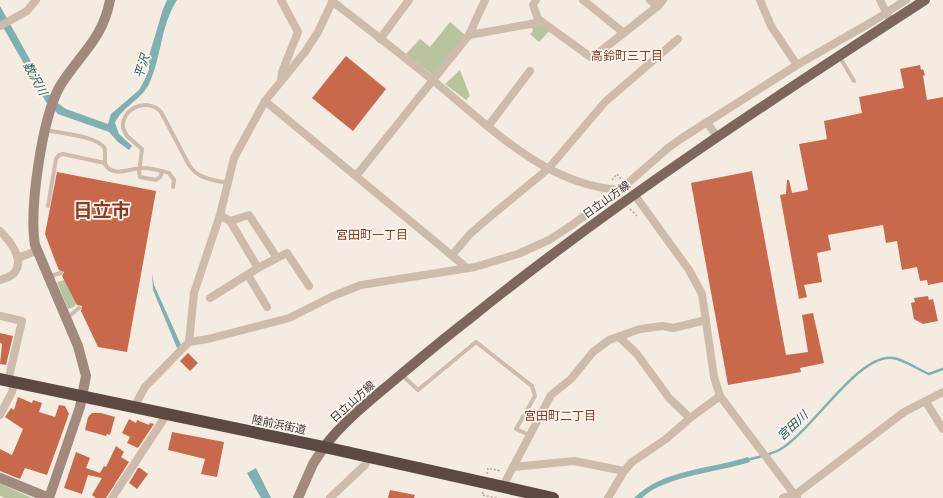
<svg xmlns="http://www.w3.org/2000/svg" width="943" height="498" viewBox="0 0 943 498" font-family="'Exo 2','Noto Sans JP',sans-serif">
<rect width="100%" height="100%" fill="#f4ebe1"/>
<g fill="#b8c4a0">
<polygon points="450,22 465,35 433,75 406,54 420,39 430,47"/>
<polygon points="542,22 551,29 539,42 530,34 533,31 531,24"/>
<polygon points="460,70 470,96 466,100 445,84"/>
<polygon points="65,280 78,301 74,307 68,309 57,282"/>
<polygon points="0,484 1,484 32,498 5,498 0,496"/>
</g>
<g fill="#7fb0b2">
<path d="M167 0H177C160 27 162 56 149 84 141 100 122 107 115 123L119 134 132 146 129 150 118 142 109 132 58 114 46 102 0 22V6L52 99 66 109 108 124 111 114 139 90 144 81 149 70V56L163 9Z"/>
<polygon points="152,273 154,285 181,345 177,348 153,290"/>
<path d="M748 457 750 462C720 472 664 476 642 498H634C663 469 711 469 748 457Z"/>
<polygon points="256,468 271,498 261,498 247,473"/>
</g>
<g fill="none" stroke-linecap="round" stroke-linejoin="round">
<path stroke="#7fb0b2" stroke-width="2.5" d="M747 460C757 457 770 455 779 450 810 434 859 352 893 358 905 360 917 369 929 374L943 369"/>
</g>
<g fill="#c8694b">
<polygon points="346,56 386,89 353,131 312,98"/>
<polygon points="920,65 921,70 923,69 925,75 923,76 927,100 943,97 943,282 928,285 927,280 920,281 917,267 902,270 897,241 886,243 883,225 828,235 831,250 817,253 822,282 804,285 807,297 799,299 780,195 786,194 787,180 789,180 792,193 808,190 799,144 827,139 824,121 862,113 859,97 904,88 900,69"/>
<polygon points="752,171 786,355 808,352 802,315 813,313 824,363 800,368 801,372 728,385 691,183"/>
<polygon points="57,172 156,191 127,352 98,347 81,311 82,306 77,305 62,276 64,272 59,270 56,263 45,234"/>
<polygon points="928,296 929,300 933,299 938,321 923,324 914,319 911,303 915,302 914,298"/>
<polygon points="0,333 13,336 6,365 0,364 2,344 0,343"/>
<polygon points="188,353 198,363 190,371 180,361"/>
<polygon points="18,397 32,403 33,400 42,403 39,412 52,416 55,417 59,405 65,406 69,414 47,475 25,468 20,479 0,471 0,449 12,455 23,429 5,417 11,408 14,410"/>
<polygon points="92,413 101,413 115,417 110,435 107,434 106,436 85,430 88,417"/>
<polygon points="129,419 136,423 137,420 149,425 150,423 154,424 138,448 127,443 130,437 122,433"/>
<polygon points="172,432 224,442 217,477 201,474 205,459 168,450"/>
<polygon points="116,446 124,452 121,457 129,462 106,498 96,498 92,495 102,478 88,475 82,494 64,488 76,452 90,458 86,468 100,473 104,466 106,467"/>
<polygon points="138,468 140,468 148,474 137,489 129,483"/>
<polygon points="390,490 415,495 414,498 388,498"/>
</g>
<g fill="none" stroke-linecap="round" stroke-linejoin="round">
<g stroke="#b9a596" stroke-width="1.5" stroke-dasharray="2 2" stroke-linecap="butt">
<polyline points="612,180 617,174 621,179"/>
<polyline points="630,209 637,216"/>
<polyline points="487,474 488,468 501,471"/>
<polyline points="483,492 482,495 497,498"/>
</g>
<g stroke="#cdbbac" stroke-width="4">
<polyline points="839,56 854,81"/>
<path d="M45 130C59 133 99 136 105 149V164C113 179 132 167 144 168 152 168 162 171 169 173L174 180 173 187"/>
<path d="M162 171 160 177 156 180 140 177 139 172 142 149 127 136 123 128C121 108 148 97 161 112L189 165C198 179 213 180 228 183"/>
<polyline points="48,206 56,159 59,155 63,154 105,163"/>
<polyline points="50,276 61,273"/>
<polyline points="67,318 79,308"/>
<polyline points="402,375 418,390 476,342 532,386 535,396 516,429 529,435"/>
</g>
<g stroke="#cdbbac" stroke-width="8">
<polyline points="536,0 533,5 538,19 592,58 658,6 663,0"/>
<polyline points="583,0 624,33"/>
<polyline points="650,0 658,6"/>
<polyline points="760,0 771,26 797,65"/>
<polyline points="880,0 889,18"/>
<path d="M332 1C367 28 401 54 435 82 490 127 545 185 620 190"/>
<polyline points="0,26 27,11 36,0"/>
<polyline points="469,35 542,22"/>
<polyline points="380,39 409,0"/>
<polyline points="281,81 282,72 298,32 281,0"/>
<polyline points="265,101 467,268"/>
<polyline points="707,122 717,137"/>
<polyline points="489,125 530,71"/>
<polyline points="356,176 469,35 485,0"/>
<polyline points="634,194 689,270 702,294 714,377 720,396 797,498"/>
<polyline points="230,221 249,215 277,258 258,268"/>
<path d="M0 231C9 240 26 260 14 273 11 277 5 278 0 280"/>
<polyline points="452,255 470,234 492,215 548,169 605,102 678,39"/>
<polyline points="18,258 36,251"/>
<polyline points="277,258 287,253 309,286"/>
<polyline points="248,275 267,307"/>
<polyline points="210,298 258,268 230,221 220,215"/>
<polyline points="0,316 22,321 8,381"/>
<polyline points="619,337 637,354 669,398 690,418"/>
<polyline points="189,342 208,339 289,318 333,296 361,285 475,267 518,254 549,240 572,225 620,190 668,148 682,138 797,65 875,20 906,0"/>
<polyline points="926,402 943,429"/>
<polyline points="134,407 145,387 189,342 194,293 220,215 234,158 265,101 305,52 318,32 333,0"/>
<polyline points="0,415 12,392 14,383"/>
<polyline points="513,467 574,461 624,471"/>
<polyline points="503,486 551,395 571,379 593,352 609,340 640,329 663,326 673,328 706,320"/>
<polyline points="112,498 167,414"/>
<polyline points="330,498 365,465 369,457"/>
<polyline points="608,498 624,471 632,462 666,439 690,418 720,396"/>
<polyline points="783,498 795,495 904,412 943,392"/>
</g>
<g stroke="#a18a7d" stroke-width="10">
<polyline points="0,478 49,498"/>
<path d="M49 498 80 407 86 376 78 346 35 245C29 209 42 118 60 86 79 55 103 39 110 0"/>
<polyline points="298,498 313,464 324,447"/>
</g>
<path stroke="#7d675c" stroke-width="10" d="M324 447C343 422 368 402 392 382 417 361 442 340 468 320 613 203 769 101 925 0"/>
<polyline stroke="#5c4a42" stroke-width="12" points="0,379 324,447 553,498"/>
</g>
<g text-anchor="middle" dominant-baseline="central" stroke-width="3.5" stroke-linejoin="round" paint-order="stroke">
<g font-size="11" fill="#3b302b" stroke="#fbf5ee">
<text transform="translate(606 199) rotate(-36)">日立山方線</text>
<text transform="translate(352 401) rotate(-42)">日立山方線</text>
<text transform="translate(279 424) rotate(12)">陸前浜街道</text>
</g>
<g font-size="12" fill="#8c3b22" stroke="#fbf5ee">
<text x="627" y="55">高鈴町三丁目</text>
<text x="372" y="234">宮田町一丁目</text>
<text x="560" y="415">宮田町二丁目</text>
</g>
<g font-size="12" font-style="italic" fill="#1f5a5e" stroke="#fbf5ee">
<text transform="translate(141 66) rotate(-72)">平沢</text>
<text transform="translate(36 78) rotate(61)">数沢川</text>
<text transform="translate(792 425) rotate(-43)">宮田川</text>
</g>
<g font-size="19" font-weight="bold" fill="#8c3b22" stroke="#fbf5ee">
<text x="102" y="209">日立市</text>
</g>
</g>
</svg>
